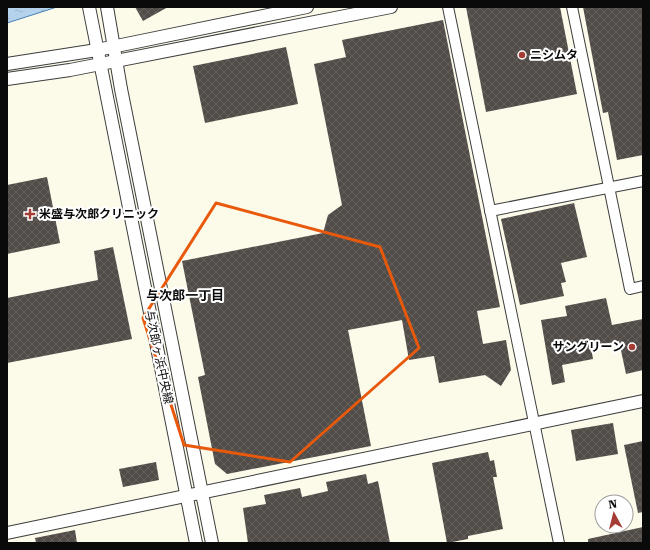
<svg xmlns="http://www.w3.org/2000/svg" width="650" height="550" viewBox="0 0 650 550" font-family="'Roboto Serif','Noto Sans JP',serif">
<defs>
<pattern id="water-ripples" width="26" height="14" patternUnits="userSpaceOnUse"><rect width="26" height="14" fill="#b5d2ed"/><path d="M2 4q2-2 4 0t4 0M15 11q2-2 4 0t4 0" fill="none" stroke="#9ab3ca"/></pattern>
<pattern id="building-cross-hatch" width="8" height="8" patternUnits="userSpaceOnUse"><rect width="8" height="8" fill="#514c48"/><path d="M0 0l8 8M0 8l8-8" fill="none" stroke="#65615e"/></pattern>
</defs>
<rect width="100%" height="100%" fill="#fcfae9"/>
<polygon fill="url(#water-ripples)" stroke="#467fb9" points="7,7 57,7 7,23"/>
<g fill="url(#building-cross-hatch)">
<polygon points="135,7 168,7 143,21"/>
<polygon points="466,7 560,7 577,94 486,112"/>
<polygon points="583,7 643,7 643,155 617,160 608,112 603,113"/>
<polygon points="443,20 500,307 477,311 483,344 506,340 511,370 501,386 485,375 439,383 434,356 409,360 402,320 348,330 371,446 227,474 215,464 198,377 205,375 182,261 323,233 328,215 342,205 314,64 346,57 342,40"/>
<polygon points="286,47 298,104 205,123 193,66"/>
<polygon points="47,177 60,243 7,254 7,185"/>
<polygon points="574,203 587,257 561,263 566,282 561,283 564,296 520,305 501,219"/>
<polygon points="113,247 132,339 7,363 7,298 98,280 94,251"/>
<polygon points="606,298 612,325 643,319 643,370 626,374 619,341 591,347 593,359 562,365 565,382 552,385 541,320 567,316 565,306"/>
<polygon points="613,423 618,454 576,461 571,430"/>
<polygon points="643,441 643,512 638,513 624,445"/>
<polygon points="488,452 490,461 494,460 497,477 493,477 503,529 468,536 468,539 447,543 432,463"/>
<polygon points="156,462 159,480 123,487 119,469"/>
<polygon points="366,474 368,484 378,481 390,543 248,543 243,508 266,504 264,495 300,488 302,497 328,491 326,482"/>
<polygon points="643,527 643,543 588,543 588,539"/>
<polygon points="75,530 77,543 36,543 35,538"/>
</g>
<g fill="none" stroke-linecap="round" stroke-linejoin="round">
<g stroke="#3d3d3d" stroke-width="12">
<g id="minor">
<polyline points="448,7 559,543"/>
<polyline points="572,7 630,289 643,286"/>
<polyline points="490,211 643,181"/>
</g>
</g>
<g stroke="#3d3d3d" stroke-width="14">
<g id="tertiary">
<polyline points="89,7 196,543"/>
<polyline points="107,7 121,89 212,543"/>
<polyline points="7,64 97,50 307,7"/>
<polyline points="7,79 70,70 391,7"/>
<polyline points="7,533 643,401"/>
</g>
</g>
<use href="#minor" stroke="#fff" stroke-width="10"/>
<use href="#tertiary" stroke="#fff" stroke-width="12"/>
</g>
<path fill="none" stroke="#e8590c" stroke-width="3" stroke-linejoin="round" d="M216 203 380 247 419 348 290 462 184 445 143 318Z"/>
<g fill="#a63c36" stroke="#fff" stroke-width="1.5">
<circle cx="522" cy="55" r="4"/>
<path d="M28 208h4v4h4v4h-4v4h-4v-4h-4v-4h4z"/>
<circle cx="632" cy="347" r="4"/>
</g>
<g text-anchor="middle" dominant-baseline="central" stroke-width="4" stroke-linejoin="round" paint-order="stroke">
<g font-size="12" font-weight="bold" fill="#0a0a0a" stroke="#fff" text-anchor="start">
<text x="530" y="55">ニシムタ</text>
<text x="39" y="214">米盛与次郎クリニック</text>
<text x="624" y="347" text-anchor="end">サングリーン</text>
</g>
<g font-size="12" fill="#0a0a0a" stroke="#fff">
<text transform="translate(159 357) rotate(78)">与次郎ヶ浜中央線</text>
</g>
<g font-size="13" font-weight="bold" fill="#0a0a0a" stroke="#fff">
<text x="185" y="295">与次郎一丁目</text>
</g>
</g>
<rect width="650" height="550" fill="none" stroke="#0a0a0a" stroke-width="16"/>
<g transform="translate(614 514) rotate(353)"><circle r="19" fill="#ffffff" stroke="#9d9d9d"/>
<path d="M0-3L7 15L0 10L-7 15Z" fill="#a63c36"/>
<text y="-6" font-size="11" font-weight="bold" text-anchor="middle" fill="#0a0a0a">N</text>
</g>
</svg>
